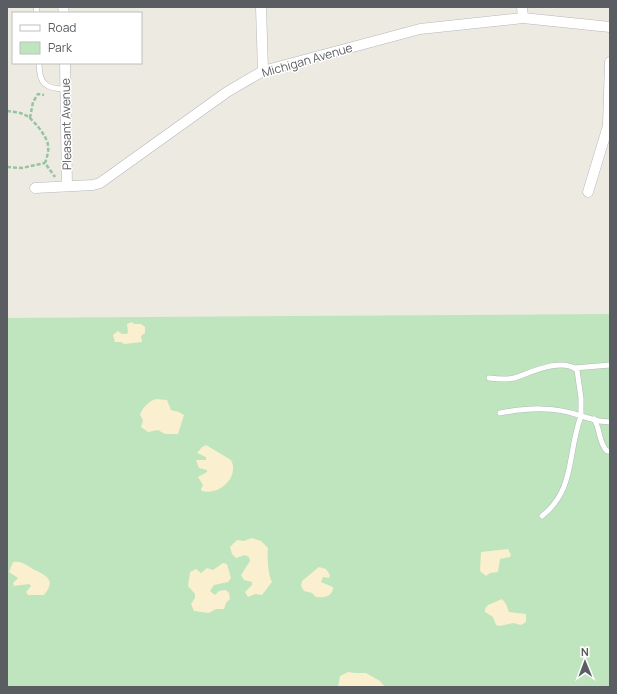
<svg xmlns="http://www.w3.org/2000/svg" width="617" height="694" viewBox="0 0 617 694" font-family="Manrope,sans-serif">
<rect width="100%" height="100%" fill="#edeae1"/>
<polygon fill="#bee5bd" points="610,314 610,687 7,687 7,318"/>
<g fill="#faefcf">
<polygon points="132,322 134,324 141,324 145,327 145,333 141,336 142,342 124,344 121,342 115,342 113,335 118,331 122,334 127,334 128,332 127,324"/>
<path d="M156 399 167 400 171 410 179 412 184 415 178 434H165L158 430 148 432 141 427 143 420 140 415C142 408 149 401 156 399Z"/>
<path d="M206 445 231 460C240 477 219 496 202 491L201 489 203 485 198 477 207 472V470L199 468 196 460H206V457L197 453 202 447Z"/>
<path d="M252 538 261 541 268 548C267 555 268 575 272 582L262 595 255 594 248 597 245 592 252 585V582L244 580 241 575 250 561 249 557 245 555 236 558 232 554 230 547 237 540 244 541Z"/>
<polygon points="508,549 511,555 510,557 500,559 498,572 490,573 486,576 480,571 481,552"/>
<path d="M13 562C23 560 28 567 37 571 49 577 55 582 44 595H28L26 592 31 586 29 584 14 586 13 583 18 578 9 572Z"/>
<polygon points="223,563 227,564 231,578 228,582 214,585 210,591 215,595 219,591 226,590 229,593 230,599 226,603 224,609 216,609 209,613 194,611 191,604 195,598 195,594 188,586 190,572 196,569 201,573 207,568 213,570"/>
<path d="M319 567 326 569 330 575 329 578 323 577 321 582 333 587V589C331 597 324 598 316 597L312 593 304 591 301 586 302 581Z"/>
<polygon points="502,599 506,604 509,612 526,614 526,622 521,625 513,623 500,626 496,625 493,617 485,612 485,609 488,605"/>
<polygon points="348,672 355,673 366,673 380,681 385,687 338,687 340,676"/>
</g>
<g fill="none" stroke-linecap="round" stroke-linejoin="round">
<g stroke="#b4b8bc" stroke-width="6">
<g id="lane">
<polyline points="36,7 37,13"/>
<path d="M39 63C39 83 45 89 65 89"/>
<polyline points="574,368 610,365"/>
<path d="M489 378C497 379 506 380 514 378 530 373 561 357 577 370L581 398V416C554 406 527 408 500 413"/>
<path d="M594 419C601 430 598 442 607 451H610"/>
<path d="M542 516C576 489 567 453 581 416L599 421 610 422"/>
</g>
</g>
<g stroke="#b4b8bc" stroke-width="11">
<g id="street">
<polyline points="63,7 64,13"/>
<polyline points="261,7 263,71"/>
<polyline points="522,7 523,18"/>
<polyline points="65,63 67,186"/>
<polyline points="35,188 93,185 100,183 227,92 263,71 420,29 523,18 610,27"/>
<polyline points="588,192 608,126 610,62"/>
</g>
</g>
<g stroke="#96c4a1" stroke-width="2.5" stroke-dasharray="4 2" stroke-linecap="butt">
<path d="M7 111C12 112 18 112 23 114 31 116 47 136 48 145 49 151 47 157 45 163L55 177"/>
<polyline points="30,118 33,102 38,94 44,95"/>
<polyline points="7,167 22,168 45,163"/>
</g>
<use href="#lane" stroke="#fff" stroke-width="5"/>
<use href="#street" stroke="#fff" stroke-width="10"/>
</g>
<g text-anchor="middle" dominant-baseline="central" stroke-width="3" stroke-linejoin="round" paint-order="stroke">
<g font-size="12" fill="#5a5e62" stroke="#fff">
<text transform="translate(307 60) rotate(-16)">Michigan Avenue</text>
<text transform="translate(66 124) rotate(-91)">Pleasant Avenue</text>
</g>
</g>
<rect width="617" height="694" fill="none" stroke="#5a5e62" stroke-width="16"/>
<rect x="12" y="12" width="130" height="52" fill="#ffffff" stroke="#bdbfc0"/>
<rect x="20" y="25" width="20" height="6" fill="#ffffff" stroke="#bdbfc0"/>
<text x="48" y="32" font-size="12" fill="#5a5e62">Road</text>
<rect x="20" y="42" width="20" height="12" fill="#bee5bd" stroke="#bdbfc0"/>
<text x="48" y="52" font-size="12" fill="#5a5e62">Park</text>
<g transform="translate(585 662) rotate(359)" stroke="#ffffff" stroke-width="3" paint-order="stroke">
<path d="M0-3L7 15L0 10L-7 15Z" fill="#5a5e62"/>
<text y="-6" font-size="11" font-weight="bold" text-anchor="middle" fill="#5a5e62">N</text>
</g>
</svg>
